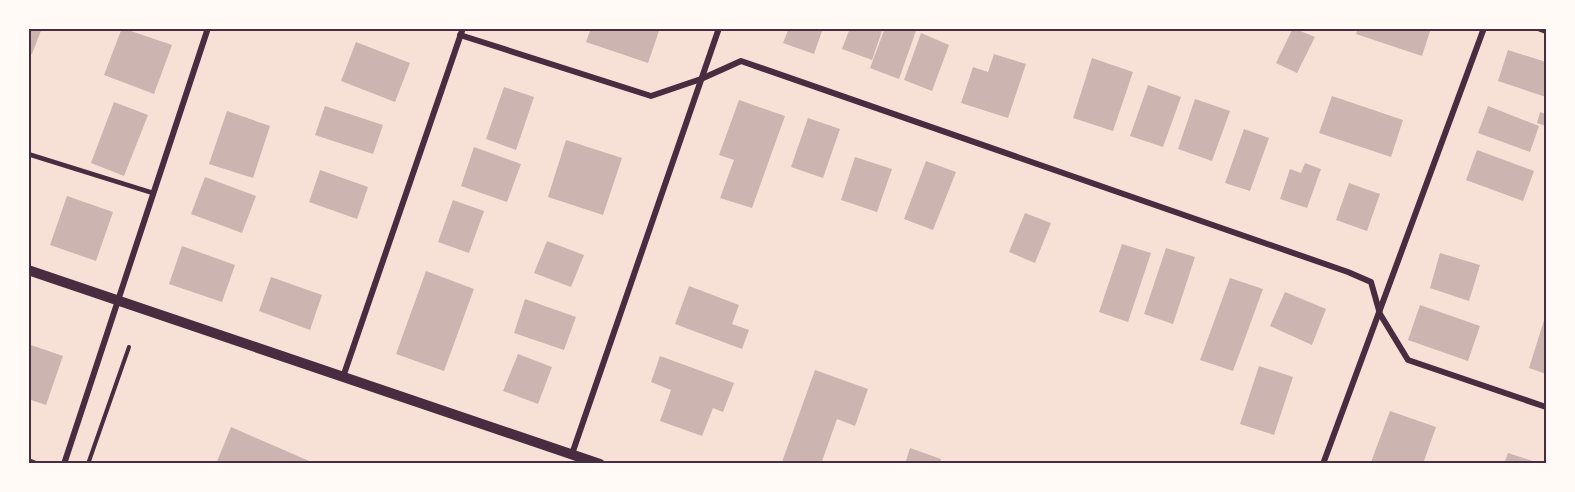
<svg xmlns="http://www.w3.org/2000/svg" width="1575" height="492" viewBox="0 0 1575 492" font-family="Cabin,sans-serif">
<rect width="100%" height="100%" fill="#f7e1d7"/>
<g fill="#ccb4b1">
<polygon points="28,28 42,28 32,54 28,53"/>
<polygon points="122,28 172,45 154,94 104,75"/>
<polygon points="591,28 660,28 648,63 586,42"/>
<polygon points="789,28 823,28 814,54 783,43"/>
<polygon points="850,28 883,28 872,60 842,49"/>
<polygon points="885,28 917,28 899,79 870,68"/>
<polygon points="1293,28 1315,37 1297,73 1276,63"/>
<polygon points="1358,28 1431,28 1422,56 1356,34"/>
<polygon points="921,33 949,45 932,91 904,80"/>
<polygon points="356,42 410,63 395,102 341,81"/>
<polygon points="1508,50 1546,62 1546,97 1498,81"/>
<polygon points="994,54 1026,64 1008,118 961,103 973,67 988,72"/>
<polygon points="1092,58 1133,72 1113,131 1073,118"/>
<polygon points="1148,85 1181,97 1163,147 1130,136"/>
<polygon points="504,87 534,97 516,150 486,139"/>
<polygon points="1332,96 1403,120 1391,157 1319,133"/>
<polygon points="1195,99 1230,111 1212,161 1178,149"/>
<polygon points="739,100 785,116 752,208 720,198 734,160 719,155"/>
<polygon points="114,102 148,115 124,176 91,163"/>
<polygon points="325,106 383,125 373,154 315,135"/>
<polygon points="1488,106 1539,126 1530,152 1478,133"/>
<polygon points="227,111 270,126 253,178 209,164"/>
<polygon points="1540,112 1546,114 1546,126 1537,123"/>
<polygon points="808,118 840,129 823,178 791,167"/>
<polygon points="1244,129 1269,138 1250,191 1225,183"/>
<polygon points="566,140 622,158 603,215 548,197"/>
<polygon points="474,147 521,164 507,202 461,186"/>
<polygon points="1477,150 1534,171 1523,201 1466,180"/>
<polygon points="855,157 892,169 877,212 841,200"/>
<polygon points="926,161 956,172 933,230 904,219"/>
<polygon points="1305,163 1321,169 1307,208 1280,199 1290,169 1301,173"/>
<polygon points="320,170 368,187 357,219 309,202"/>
<polygon points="205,177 256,196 242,233 191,214"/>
<polygon points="1349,183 1380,194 1367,231 1336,220"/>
<polygon points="67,196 113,212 96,261 50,245"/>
<polygon points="453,200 484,211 469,253 438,242"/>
<polygon points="1025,213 1051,223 1035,263 1009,252"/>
<polygon points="547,241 584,255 571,287 534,273"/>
<polygon points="1122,244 1151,253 1128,322 1099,312"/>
<polygon points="182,246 235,265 222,302 169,284"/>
<polygon points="1166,248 1195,257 1173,324 1144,314"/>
<polygon points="1440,253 1480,265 1469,301 1430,288"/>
<polygon points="426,271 474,289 444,371 396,354"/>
<polygon points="271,277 322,295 310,330 259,311"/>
<polygon points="1230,278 1263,289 1233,371 1200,360"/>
<polygon points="689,286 739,305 732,324 749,330 742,349 675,324"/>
<polygon points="1285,292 1326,309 1312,345 1270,326"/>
<polygon points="525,299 576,317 564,350 514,333"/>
<polygon points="1420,305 1480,326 1468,361 1408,340"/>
<polygon points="1546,314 1546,374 1529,368"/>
<polygon points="28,344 63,356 46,405 28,399"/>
<polygon points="518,354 552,367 538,404 503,391"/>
<polygon points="660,356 734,383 723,412 713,408 702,436 660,421 671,390 651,382"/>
<polygon points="1259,366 1293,377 1274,435 1240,424"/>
<polygon points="815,370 868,389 855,426 837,419 821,464 787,464 782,462"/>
<polygon points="1390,411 1436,427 1423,464 1371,462"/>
<polygon points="231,427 316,464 216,464"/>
<polygon points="910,448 941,459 940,464 905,464"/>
<polygon points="1508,453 1539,463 1539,464 1504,464"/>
</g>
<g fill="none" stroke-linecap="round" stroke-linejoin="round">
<polyline stroke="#4a2c40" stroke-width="4" points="88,464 129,347"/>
<g stroke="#4a2c40" stroke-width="4.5">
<polyline points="28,154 153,193"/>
<polyline points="28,460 38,464"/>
</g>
<g stroke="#4a2c40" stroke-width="6">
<polyline points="1538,28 1546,31"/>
<polyline points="460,35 651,96 701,79 741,61 1348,272 1371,282 1380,314 1408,360 1546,407"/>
<polyline points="343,377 463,28"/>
<polyline points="572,454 719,28"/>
<polyline points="64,464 208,28"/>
<polyline points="1323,464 1484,28"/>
</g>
<polyline stroke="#4a2c40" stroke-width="10" points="28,270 600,464"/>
</g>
<rect width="1575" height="492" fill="none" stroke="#fffaf5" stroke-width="60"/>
<rect x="30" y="30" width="1515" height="432" fill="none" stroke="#4a2c40" stroke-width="2"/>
</svg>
